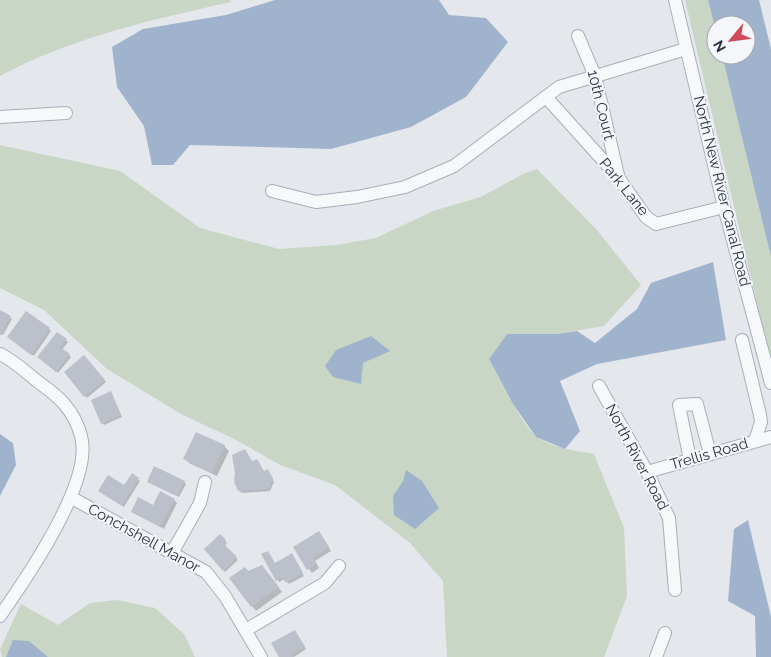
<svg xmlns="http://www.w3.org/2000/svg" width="771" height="657" viewBox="0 0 771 657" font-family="Raleway,sans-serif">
<rect width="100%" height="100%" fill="#e4e7ec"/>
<g fill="#c9d6c5">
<path d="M0 0H230L231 2C151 20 73 37 0 76Z"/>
<polygon points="685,0 708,0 716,32 716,55 722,55 771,257 771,362"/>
<path d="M0 145 120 171 200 228 279 249 336 245 376 238 433 211 481 197 523 174 537 169 596 229 641 285 604 326 557 334H507L489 359C498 376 524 429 538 438 555 448 575 451 594 454L624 528 627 596 604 657H447L443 581 410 543 335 485 280 465 238 441 181 414 107 369 44 310 0 288Z"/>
<polygon points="117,600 155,608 184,634 195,657 2,657 0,649 21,604 58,625 90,603"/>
</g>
<g fill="#9fb4cc">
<polygon points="275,0 439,0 449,15 486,18 508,42 466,97 411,127 331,149 190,145 173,165 152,165 144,126 117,87 112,47 143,29 226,15"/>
<polygon points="708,0 759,0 771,49 771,257 722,55 746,55 746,25 716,25 716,32"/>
<polygon points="713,262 726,340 597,364 560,381 580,431 565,449 536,437 513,404 489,359 507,334 557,334 577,331 595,343 637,309 651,283"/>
<polygon points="371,336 390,351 363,363 361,384 333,377 325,366 336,350"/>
<polygon points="0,434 13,443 16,465 0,496"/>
<polygon points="406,470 422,481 439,508 415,529 394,515 393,496 403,481"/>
<polygon points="748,520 771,617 771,657 756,657 755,616 728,601 734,529"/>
<polygon points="13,640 29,641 48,657 6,657"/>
</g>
<g fill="#0003">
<polygon points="0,311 12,319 3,335 0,334"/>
<polygon points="49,329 51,331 34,356 11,339"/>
<polygon points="57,334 68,342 62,350 71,357 58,373 41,359"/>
<polygon points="84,357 106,382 87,398 66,372"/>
<polygon points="112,395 122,417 104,425 102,423"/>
<polygon points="224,446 229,451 217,476 189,463 185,459"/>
<polygon points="253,462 264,473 268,471 270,473 274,482 270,491 242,493 239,491"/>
<polygon points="132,475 140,481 124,507 102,493 124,487"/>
<polygon points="184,482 186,484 179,497 150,483"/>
<polygon points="174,500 177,503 164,529 132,511"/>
<polygon points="220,536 227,543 224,546 238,560 225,572 205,549"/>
<polygon points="322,536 331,551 315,561 319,568 312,573 295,548"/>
<polygon points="263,555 275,564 293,557 304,576 289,584 285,579 279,582"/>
<polygon points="262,566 282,592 256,611 231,579"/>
<polygon points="295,631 306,649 294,657 280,657"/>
</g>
<g fill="#bbc0ca">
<polygon points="0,310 11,316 0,336"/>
<polygon points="26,311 50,328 31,355 7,337"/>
<polygon points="57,332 67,339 60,347 70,354 56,372 37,357"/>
<polygon points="84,355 105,380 84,397 64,372"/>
<polygon points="111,391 121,415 101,424 91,400"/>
<polygon points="196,432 225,445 212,473 183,459"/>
<polygon points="245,449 252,461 257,459 264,471 268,469 273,479 268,489 238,491 234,482 235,473 232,455"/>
<polygon points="154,466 185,481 177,496 147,482"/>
<polygon points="132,473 139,478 122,506 98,491 108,475 124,485"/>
<polygon points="160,491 175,499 160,527 131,512 138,497 153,505"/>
<polygon points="319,531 329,547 313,558 317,564 307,570 293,547"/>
<polygon points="220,534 226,540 223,543 237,557 223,571 204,549"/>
<polygon points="268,551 275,563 292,553 303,573 286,583 283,578 276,581 261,554"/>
<polygon points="262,565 279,587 251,607 229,578 245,567 248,571"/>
<polygon points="295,630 305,647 293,654 294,657 279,657 271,643"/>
</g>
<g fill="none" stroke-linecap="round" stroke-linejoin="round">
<g stroke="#a9aeb7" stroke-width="14">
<g id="minor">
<polyline points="675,0 724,207 771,383"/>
<polyline points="578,36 595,76 618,175"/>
<polyline points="546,97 618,177 646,217 656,224 724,207"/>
<polyline points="0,117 66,113"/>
<polyline points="272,191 316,202 357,197 405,187 454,166 559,87 686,49"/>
<polyline points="742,340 760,415 761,422 755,441"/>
<path d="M0 354C13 360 26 372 37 381 58 396 74 409 81 436 94 481 26 579 0 616"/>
<polyline points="599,386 647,472 669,518 675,590"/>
<polyline points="690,460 679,405 697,404 710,454"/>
<polyline points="647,472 771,437"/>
<polyline points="72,498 206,572 225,596 261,657"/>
<polyline points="172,553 200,503 205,482"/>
<polyline points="246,630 325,583 339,566"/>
<polyline points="656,657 665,633"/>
</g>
</g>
<use href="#minor" stroke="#f7f8fa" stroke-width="12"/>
</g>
<g text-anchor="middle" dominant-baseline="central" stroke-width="4" stroke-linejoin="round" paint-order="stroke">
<g font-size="15" fill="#2b3445" stroke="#f4f6f9">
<text transform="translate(601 105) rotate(76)">10th Court</text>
<text transform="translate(624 187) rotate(51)">Park Lane</text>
<text transform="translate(722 191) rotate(76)">North New River Canal Road</text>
<text transform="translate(709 454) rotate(-16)">Trellis Road</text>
<text transform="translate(637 457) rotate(62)">North River Road</text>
<text transform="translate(144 538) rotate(29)">Conchshell Manor</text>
</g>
</g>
<g transform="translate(731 40) rotate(241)"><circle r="24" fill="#f4f6f9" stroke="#a4a8b1"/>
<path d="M0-4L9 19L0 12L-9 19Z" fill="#d1495b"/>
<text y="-8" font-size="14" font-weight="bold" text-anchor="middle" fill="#2b3445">N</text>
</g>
</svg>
